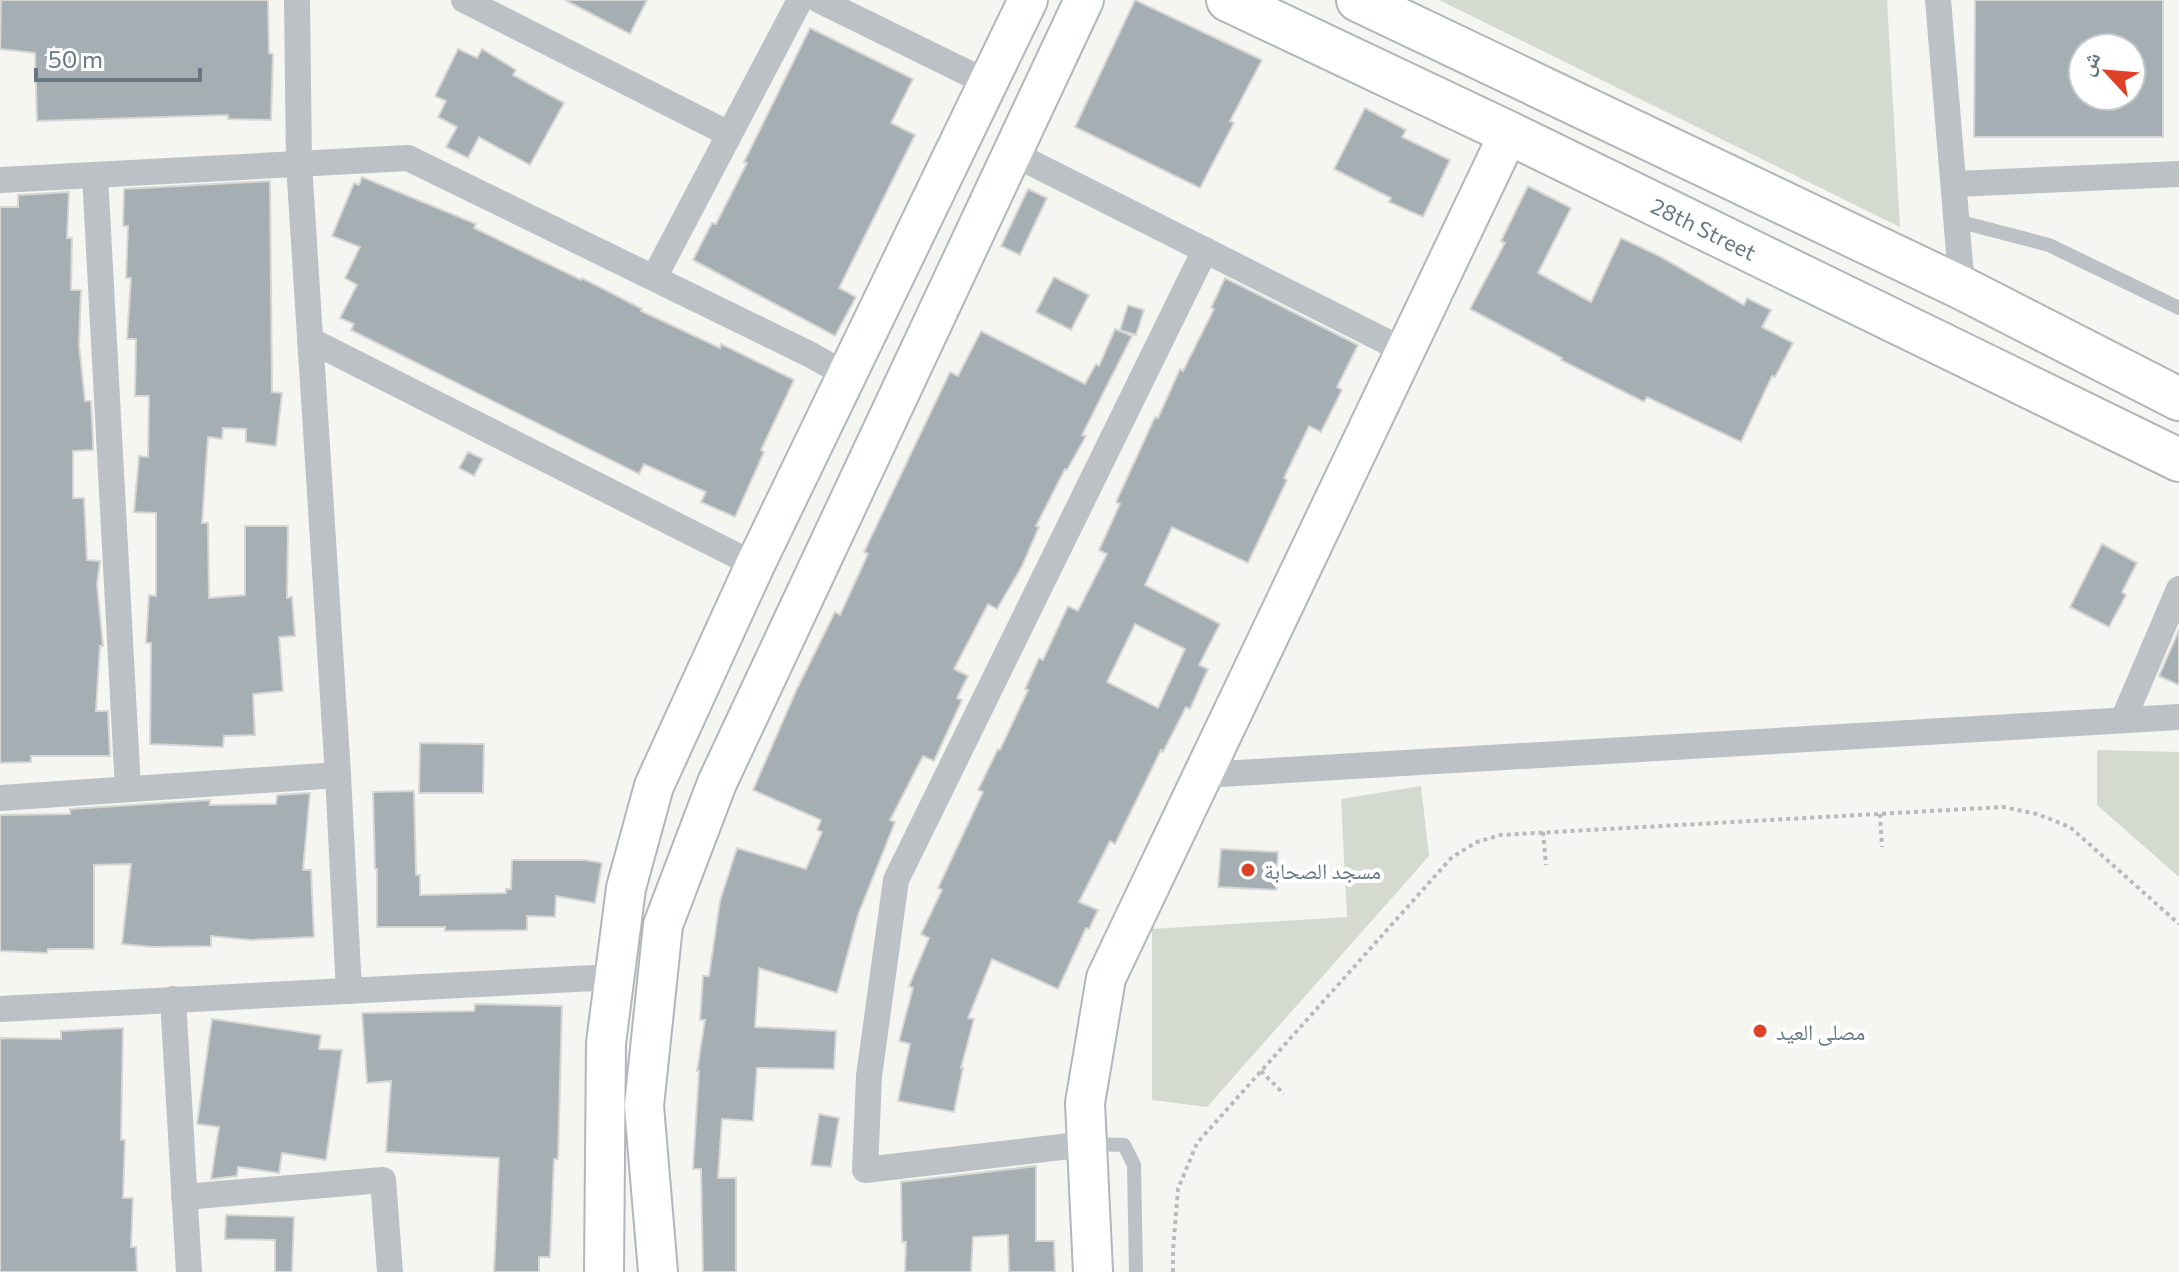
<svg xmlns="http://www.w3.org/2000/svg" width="2179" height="1272" viewBox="0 0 2179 1272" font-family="Commissioner,'Noto Naskh Arabic',sans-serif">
<rect width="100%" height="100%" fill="#f5f5f2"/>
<g fill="#d5dad1">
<polygon points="1439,0 1887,0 1900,227"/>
<polygon points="2097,750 2179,752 2179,877 2097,805"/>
<polygon points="1421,786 1429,856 1207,1107 1152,1100 1152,929 1347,917 1341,799"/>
</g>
<g fill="#a5afb3" stroke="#d6d6d4" stroke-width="2" fill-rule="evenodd">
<polygon points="1,0 268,0 269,53 273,54 271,120 228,119 228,115 37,121 35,53 0,49"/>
<polygon points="565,0 647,0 630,34"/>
<polygon points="1135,0 1262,60 1230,121 1234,123 1200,188 1075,127"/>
<path d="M1975 0H2163V137H1974ZM2083 48H2131V96H2083Z"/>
<polygon points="810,28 913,79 891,123 915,135 839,288 856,297 835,336 693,260 712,223 716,224 747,163 744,162"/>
<polygon points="458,49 477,58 482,49 516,70 513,75 564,103 530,165 479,137 468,158 446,147 457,127 438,117 446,101 435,96"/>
<polygon points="1365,108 1406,130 1402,137 1450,160 1423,217 1389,202 1391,198 1334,169"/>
<polygon points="362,177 476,224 474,228 581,280 582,278 642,309 641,311 720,348 721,344 794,380 761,450 764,452 735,517 701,502 706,492 644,464 639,474 351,330 354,324 340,318 357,285 345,278 360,247 332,236 354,183 359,185"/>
<polygon points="270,181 272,392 282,393 276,446 246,442 246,429 223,428 222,439 208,437 202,523 208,523 209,598 245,595 245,526 288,526 287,598 292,597 295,636 279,637 283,691 253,694 255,735 224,736 223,747 150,744 151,643 146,643 149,595 156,596 156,513 134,512 139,456 148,457 149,396 135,396 136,339 127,339 131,278 126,278 128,226 123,226 124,189"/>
<polygon points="1528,186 1571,208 1538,273 1591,302 1621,238 1659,256 1744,305 1747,298 1771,310 1762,327 1793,343 1775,377 1772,376 1741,442 1647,397 1644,402 1561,360 1562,358 1470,309 1505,243 1501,241"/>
<polygon points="1028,189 1047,198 1020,255 1001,246"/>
<polygon points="69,192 67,238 72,238 71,290 81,290 79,345 85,401 91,401 93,440 93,450 73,451 73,498 84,498 87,560 100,561 97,584 103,646 100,646 96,711 108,711 110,756 31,756 31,762 0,763 0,207 18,207 18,195"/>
<polygon points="1054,277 1089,295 1071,330 1036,312"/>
<path d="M1225 278 1358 345 1337 387 1342 390 1321 432 1309 426 1284 478 1287 480 1248 563 1172 527 1145 585 1220 624 1199 665 1208 669 1190 709 1186 707 1163 752 1161 750 1115 844 1110 841 1079 902 1098 910 1089 929 1086 928 1058 989 992 959 968 1018 974 1019 961 1068H963L954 1112 898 1101 910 1044 899 1041 913 988 909 986 929 938 921 934 942 890 938 888 983 792 978 790 998 749 1000 750 1028 690 1025 689 1039 658 1043 660 1068 606 1078 611 1107 554 1099 550 1120 504 1116 502 1155 417 1158 418 1180 369 1183 371 1214 309 1211 308ZM1135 624 1185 649 1158 708 1107 682Z"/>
<polygon points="1128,305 1144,310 1136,335 1120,330"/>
<polygon points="1115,329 1132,336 1082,435 1086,436 1067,470 1065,469 1036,526 1039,527 1022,566 997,609 988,604 954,669 968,676 957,698 962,700 934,761 923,756 890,820 895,822 858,915 837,993 759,968 755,1027 836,1031 834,1069 757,1068 753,1121 722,1119 718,1178 736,1178 736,1272 703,1272 701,1169 693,1169 699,1071 697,1071 705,1020 700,1020 703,976 709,976 720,901 737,848 806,869 822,832 817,830 821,820 753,790 796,691 835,612 840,615 868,554 864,552 950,372 958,376 981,331 1085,384 1096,364 1099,366"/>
<polygon points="468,452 483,459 474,476 459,468"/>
<polygon points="2102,544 2137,563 2122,592 2126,595 2109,627 2070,607"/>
<polygon points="2179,630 2179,685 2159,676"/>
<polygon points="420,743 484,744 483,793 419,793"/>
<polygon points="414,791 416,875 420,875 420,895 506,893 506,889 511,889 512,860 585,860 602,863 595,903 556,896 555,917 527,916 527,930 445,931 445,927 377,927 377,869 375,869 373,792"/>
<polygon points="310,793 303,870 311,870 314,937 251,940 211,936 211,946 154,947 122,944 131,864 94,865 94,949 48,949 47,953 0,951 0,815 70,814 70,809 210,800 210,805 276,804 277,795"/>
<polygon points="1221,849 1278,852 1276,890 1218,887"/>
<polygon points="475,1004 562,1006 558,1159 554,1159 550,1257 539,1257 539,1272 494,1272 499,1158 386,1152 391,1081 367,1083 362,1013 474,1011"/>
<polygon points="212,1019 321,1035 319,1049 342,1050 326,1160 282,1153 279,1173 238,1167 237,1176 211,1179 219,1127 197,1124"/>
<polygon points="123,1028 121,1140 125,1140 123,1198 133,1198 131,1247 136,1247 137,1272 0,1272 0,1038 61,1039 61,1031"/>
<polygon points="819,1114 839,1118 831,1167 811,1165"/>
<polygon points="1036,1166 1036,1241 1054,1241 1055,1272 1009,1272 1008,1235 973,1237 971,1272 905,1272 906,1242 902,1242 901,1182"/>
<polygon points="226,1215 294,1217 292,1272 275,1272 275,1240 225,1239"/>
</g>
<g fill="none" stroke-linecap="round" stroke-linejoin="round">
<g stroke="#b0b7ba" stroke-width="42">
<g id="secondary">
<polyline points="604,1272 606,1043 626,888 654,786 755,565 1028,0"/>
<polyline points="658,1272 644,1106 663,925 717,783 1084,0"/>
<polyline points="1093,1272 1085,1103 1106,978 1509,133"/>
</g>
</g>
<g stroke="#afb5b8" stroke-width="46">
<g id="primary">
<path id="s1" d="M1228 0 1509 133 2179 460"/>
<polyline points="1358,0 1962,288 2179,399"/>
</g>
</g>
<g stroke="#b8bbbd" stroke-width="4" stroke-dasharray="4 4" stroke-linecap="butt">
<polyline points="1880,814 1882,847"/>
<polyline points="1543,832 1546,865"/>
<polyline points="1261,1071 1284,1094"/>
<polyline points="1173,1272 1173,1251 1178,1189 1197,1143 1452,857 1477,842 1500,835 2003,807 2037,814 2070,827 2179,924"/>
</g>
<g stroke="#bbc1c4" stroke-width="14">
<polyline points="1957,221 2049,245 2179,308"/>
<polyline points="1089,1144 1124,1145 1134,1165 1136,1272"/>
</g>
<g stroke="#bbc1c4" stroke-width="26">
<polyline points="297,0 299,164 338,775 349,991"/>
<polyline points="464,0 729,134"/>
<polyline points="819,0 988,83"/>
<polyline points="1938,0 1962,288"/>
<polyline points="1012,153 1405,351"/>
<polyline points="95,175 128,789"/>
<polyline points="0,180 408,158 811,355 848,376"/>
<polyline points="1955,184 2179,174"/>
<polyline points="654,278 800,0"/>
<polyline points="310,340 755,565"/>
<polyline points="2123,720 2179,589"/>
<polyline points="1203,775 2179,717"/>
<polyline points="0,798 338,775"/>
<polyline points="173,999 189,1272"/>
<polyline points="0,1009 614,977"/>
<polyline points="1087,1144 865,1170 869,1076 896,880 1205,250"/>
<polyline points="184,1197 383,1180 390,1272"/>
</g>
<use href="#secondary" stroke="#fff" stroke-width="38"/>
<use href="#primary" stroke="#fff" stroke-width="42"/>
</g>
<g fill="#df4127" stroke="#fff" stroke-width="3">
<circle cx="1248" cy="870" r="8"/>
<circle cx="1760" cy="1031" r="8"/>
</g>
<g text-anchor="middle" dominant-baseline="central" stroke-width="8" stroke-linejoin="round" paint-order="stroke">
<g font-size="22" fill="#657882" stroke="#fff">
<text stroke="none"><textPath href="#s1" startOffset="528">28th Street</textPath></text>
</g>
<g font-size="22" fill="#657882" stroke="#fff" text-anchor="start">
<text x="1264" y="870">مسجد الصحابة</text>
<text x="1776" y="1031">مصلى العيد</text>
</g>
</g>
<g transform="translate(2107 72) rotate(296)"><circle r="38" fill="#ffffff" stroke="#c1c9cd" stroke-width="2"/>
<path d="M0-6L14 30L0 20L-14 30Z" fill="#df4127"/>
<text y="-12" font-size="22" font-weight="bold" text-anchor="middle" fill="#657882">ش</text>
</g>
<path d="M36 68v12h164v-12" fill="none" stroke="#657882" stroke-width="4"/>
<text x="48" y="68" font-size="24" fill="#657882" stroke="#ffffff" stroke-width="6" paint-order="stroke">50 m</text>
</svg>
